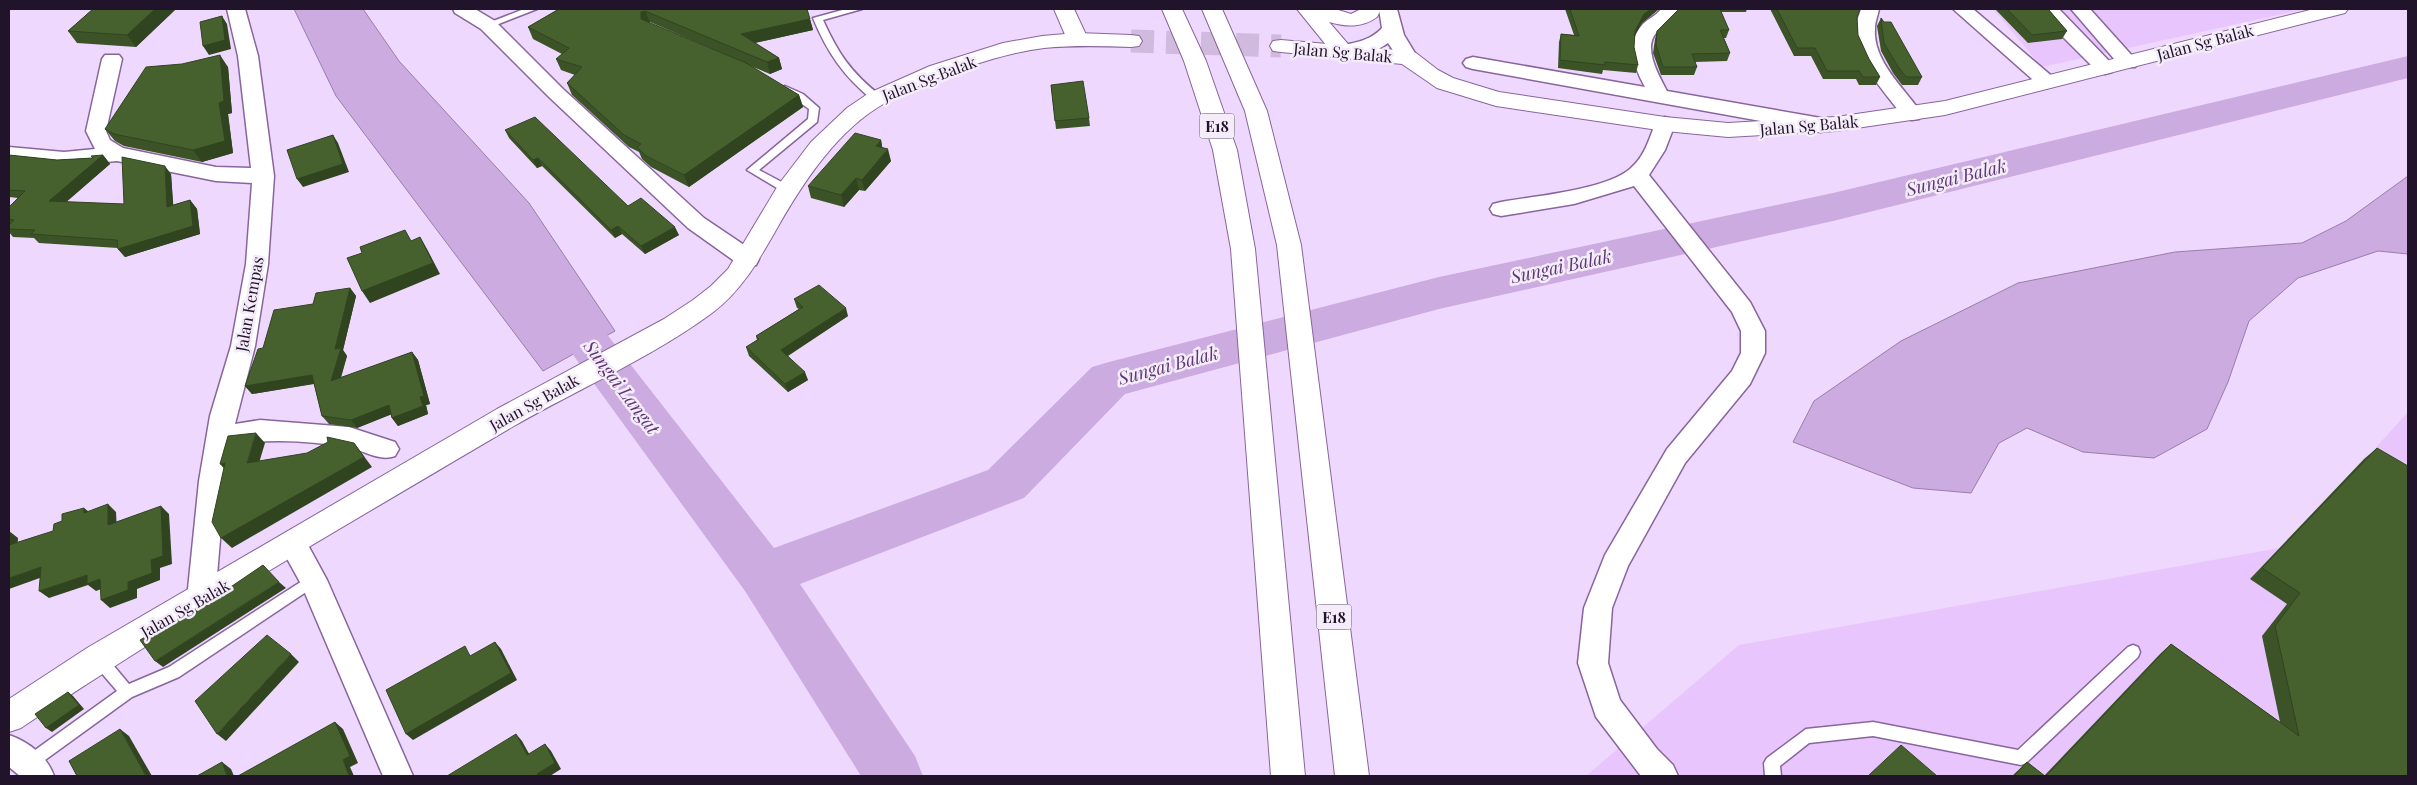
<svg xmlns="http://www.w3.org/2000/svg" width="2417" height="785" viewBox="0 0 2417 785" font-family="'Playfair Display',serif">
<rect width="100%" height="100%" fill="#efd8fe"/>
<g fill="#e8c6fd">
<polygon points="1993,9 2305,9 2042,67"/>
<polygon points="2408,412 2408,776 1586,776 1739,645 2285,547"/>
</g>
<g fill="#ccabe1" stroke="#997daa">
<polygon points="294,9 363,9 399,61 529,203 615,331 543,371 336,96"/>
<polygon points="2408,176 2408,254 2378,251 2298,278 2249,321 2228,382 2207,429 2154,458 2083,452 2027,428 1999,443 1971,493 1913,488 1793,442 1814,401 1901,341 2018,283 2175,252 2302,243 2346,221"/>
</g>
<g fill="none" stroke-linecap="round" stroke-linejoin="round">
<polygon fill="#ccabe1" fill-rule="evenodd" points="2408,56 2408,78 1833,221 1439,309 1125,394 1024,498 800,584 915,756 923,776 861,776 745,591 528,293 534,282 550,277 566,282 774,548 988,470 1092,367 1109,362 1439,277 1833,193"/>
<polyline stroke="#d0bade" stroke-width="23" stroke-dasharray="23 12" stroke-linecap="butt" points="1131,41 1281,46"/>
<g stroke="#88659d" stroke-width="3">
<g id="service">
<polygon points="457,9 468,9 463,12"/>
<polygon points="524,9 537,9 491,27 488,28 483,25"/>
<path d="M846 9H862L823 20C838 53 851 73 881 96V100H873C844 77 827 52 813 18Z"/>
<path d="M785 86 803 94 819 108 817 122 759 170 791 187 792 190 791 193 787 194 747 170 808 119 809 109C800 102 788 97 780 89Z"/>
<polygon points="313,574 318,576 320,580 318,584 179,677 132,697 34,768 29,770 24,768 21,763 24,758 117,691 93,663 91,658 93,653 98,651 103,653 129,684 169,667"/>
<polygon points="2133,645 2138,647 2140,652 2138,657 2026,763 2021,765 1873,736 1809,743 1780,766 1781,776 1765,776 1764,763 1767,758 1806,729 1873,722 2018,750 2128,647"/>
</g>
</g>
<g stroke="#88659d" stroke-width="3">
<g id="minor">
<path d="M227 9H245L258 56 274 176 268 264 255 346 235 424 260 420 349 427 395 442 399 449 395 456C379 462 364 450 347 447 310 441 270 438 232 445L225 481 215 599 211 608 201 611 191 608 187 599 199 481 210 416 231 346 246 264 252 183 216 181 117 161 64 166 9 161V147L64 152 95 149 86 131 102 59 105 55H119L122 59 106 131 110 140 123 148 216 167 251 168 238 56Z"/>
<polygon points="453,9 475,9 495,21 563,89 704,218 756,253 759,259 756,265 748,267 740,265 688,228 549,97 481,29 455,13"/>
<path d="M1379 9H1397L1404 35 1418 58 1415 62H1401L1388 43C1375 53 1352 59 1336 55L1333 51 1336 47C1354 42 1369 42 1382 28Z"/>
<path d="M1661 9H1679C1674 20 1666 23 1657 32 1642 47 1659 76 1667 91L1821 118 1828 120 1831 125 1828 130 1821 132 1473 69 1466 67 1463 63 1466 59 1473 57 1645 87C1634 67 1625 44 1643 24 1649 18 1656 16 1661 9Z"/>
<path d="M1861 9H1879C1878 15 1875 22 1875 28 1872 61 1906 90 1922 114L1919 119 1912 120 1905 119C1887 94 1856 64 1855 31 1855 24 1859 16 1861 9Z"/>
<polygon points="1953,9 1973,9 2054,78 2057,82 2054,86 2047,88 2040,86"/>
<polygon points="2040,9 2059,9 2112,64 2115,68 2112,72 2105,74 2098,72 2056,30"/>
<polygon points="2071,9 2090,9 2135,59 2138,63 2135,67 2121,67"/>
<path d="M1665 117 1672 119 1675 124 1665 150 1649 175 1750 302 1765 331V353L1750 384 1685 463 1628 566 1612 608 1608 663 1620 700 1657 749 1673 765 1678 776H1641L1596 717 1578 663 1584 608 1605 555 1667 449 1732 371 1741 353V331L1732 312 1634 186 1574 204 1501 216 1493 214 1490 209 1493 204 1501 202C1534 196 1607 190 1631 168 1644 157 1649 140 1655 124L1658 119Z"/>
<polygon points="293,532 303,536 327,580 413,776 383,776 301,584 279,544 283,536"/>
<path d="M9 735C29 742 47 756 54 776H20L9 767Z"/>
</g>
</g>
<g stroke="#88659d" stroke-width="2">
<g id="tertiary">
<polygon points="2314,9 2348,9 2345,13 1945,115 1836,131 1728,137 1665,131 1496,106 1437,88 1402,64 1281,52 1273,51 1270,46 1273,41 1281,40 1408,51 1416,53 1438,70 1453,78 1499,92 1665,117 1728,123 1836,117 1945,101"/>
<path d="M1077 33 1131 35 1139 36 1142 41 1139 46 1131 47C1102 46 1073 45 1044 48 996 54 928 79 885 103 839 129 806 178 780 223 761 256 744 289 712 313 653 357 578 389 514 426 348 524 180 620 21 728L9 732V699L87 648 497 409 664 319 693 300 711 286 728 269 779 184 811 142 847 108 869 93 930 66 1003 43 1042 36Z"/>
</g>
</g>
<g stroke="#88659d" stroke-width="2">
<g id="motorway">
<polygon points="1054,9 1074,9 1088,39 1085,44 1077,45 1069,44"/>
<polygon points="1162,9 1182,9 1206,61 1237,150 1255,249 1305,776 1271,776 1231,249 1213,150 1184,61"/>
<polygon points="1202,9 1222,9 1267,111 1301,245 1369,776 1335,776 1277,245 1245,111"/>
<path d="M1297 9H1335L1351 14 1361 9H1381L1377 17C1362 28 1346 27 1329 22L1354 51 1351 56 1343 57 1335 56Z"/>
</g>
</g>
<use href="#service" fill="#fff" fill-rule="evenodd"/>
<use href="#minor" fill="#fff" fill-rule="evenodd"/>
<use href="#tertiary" fill="#fff" fill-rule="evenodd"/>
<use href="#motorway" fill="#fff" fill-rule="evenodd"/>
</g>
<g fill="#3c5328" fill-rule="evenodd">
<polygon points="93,9 176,9 136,47 77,43 68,31"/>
<path d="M559 9H807L813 30 755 43 779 58 782 69 770 74 746 64 799 95 803 107 689 187 651 167 642 159 639 152 629 147 572 95 567 83 575 75 561 70 556 59 562 54 533 39 528 27ZM650 22 740 61 649 23Z"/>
<polygon points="1565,9 1659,9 1642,23 1635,35 1634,47 1638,65 1636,73 1603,70 1602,74 1558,68 1559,42 1561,34 1574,35"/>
<polygon points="1679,9 1747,9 1746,12 1721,12 1729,30 1726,38 1724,38 1730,53 1727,61 1695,62 1697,67 1694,75 1661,75 1653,53 1655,39 1657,31"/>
<polygon points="1770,9 1860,9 1857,17 1858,35 1869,59 1880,77 1876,85 1859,85 1856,79 1823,79 1811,56 1794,56"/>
<polygon points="1995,9 2048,9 2067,31 2062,39 2028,43"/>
<polygon points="1881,18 1922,77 1918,85 1902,85 1893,73 1881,51 1877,26"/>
<polygon points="228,67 232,113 228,114 233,153 202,162 124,146 115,141 105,129"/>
<polygon points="1051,85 1089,118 1090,126 1056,129"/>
<polygon points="505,130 628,206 679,235 645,254 622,234 615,238 542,166 537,168 509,138"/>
<polygon points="881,140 882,147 891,161 865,191 859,190 844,207 811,198 808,186"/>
<polygon points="9,155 57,160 93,158 103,155 110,164 66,202 124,204 171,174 173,205 190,200 197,209 200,234 125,257 118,249 118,248 39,243 34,238 13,237 9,232 9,207 18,198 9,197"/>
<polygon points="350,288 356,296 343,350 347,356 341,378 412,352 418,360 430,404 426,405 428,414 398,426 392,418 391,414 357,428 329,424 322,416 314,384 252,394 245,386 263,348 313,304"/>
<polygon points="794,299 848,316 788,356 808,380 788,392 749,356 746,347 757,340 756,336 799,309 797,308"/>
<polygon points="2377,448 2408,776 2012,776 2027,762 2044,776 2160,654 2171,644 2280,722 2262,636 2287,604 2250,579 2364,459"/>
</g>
<g fill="#314420">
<polygon points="155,9 176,9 136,47 127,35"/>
<polygon points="1651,9 1659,9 1642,23 1632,39 1635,31 1644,14"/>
<polygon points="645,11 650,22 645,23 641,19 641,12"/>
<polygon points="222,16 227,24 231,49 209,55 203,46"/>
<polygon points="810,19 813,30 745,45 741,34"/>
<polygon points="220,55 228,67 232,113 228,114 233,153 202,162 193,150 219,103"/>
<polygon points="779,58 782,69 770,74 767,62"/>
<polygon points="799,95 803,107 689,187 684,175"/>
<polygon points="333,135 338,143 349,172 303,187 297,179"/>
<polygon points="881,140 883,152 876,146"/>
<polygon points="888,149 891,161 865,191 862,180"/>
<polygon points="103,155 110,164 57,210 49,201"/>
<polygon points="538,158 542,166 537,168 533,160"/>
<polygon points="165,166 171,174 174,215 167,207"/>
<polygon points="856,178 859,190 844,207 841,195"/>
<polygon points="190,200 197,209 200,234 125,257 118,249"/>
<polygon points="618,226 622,234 615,238 611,230"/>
<polygon points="675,227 679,235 645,254 641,246"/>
<polygon points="420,237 427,249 440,274 370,303 362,291"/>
<polygon points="350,288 356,296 343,350 347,356 337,389 331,381 335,349"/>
<polygon points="846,308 848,316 784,358 781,350"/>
<polygon points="412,352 418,360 430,404 426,405 428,414 398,426 392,418 420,397"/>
<polygon points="805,372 808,380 788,392 785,384"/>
<polygon points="312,375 318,383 252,394 245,386"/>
<polygon points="389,405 395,413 357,428 351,420"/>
<polygon points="256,433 265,443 256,473 247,463"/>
<polygon points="354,443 372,467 232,548 221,538"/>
<polygon points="225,463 229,474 220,464"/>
<polygon points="108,504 116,512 117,532 108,525"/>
<polygon points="161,506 169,514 172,564 160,568 160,580 137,589 137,598 110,608 101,600 128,582 151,560"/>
<polygon points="84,508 93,515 84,513"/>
<polygon points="9,531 18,538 17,553 9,547"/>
<polygon points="41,567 51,574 9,589 9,578"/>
<polygon points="87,575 100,579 109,586 96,591 88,585 49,598 39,591"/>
<polygon points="279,582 286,588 163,667 155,661"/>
<polygon points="495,642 501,649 517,680 413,740 406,734"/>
<polygon points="291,654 299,662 226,741 217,734"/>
<polygon points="68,692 73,696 84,709 52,732 46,728"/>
<polygon points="335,722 343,729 358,763 350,767 354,776 349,776 343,760"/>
<polygon points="120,729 129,736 152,776 146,776"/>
<polygon points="516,734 522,741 533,761 527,755"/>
<polygon points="545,744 551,751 561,769 550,776 539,776 537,774"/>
<polygon points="222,762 231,769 234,776 227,776"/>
</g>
<g fill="#46612e" stroke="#314420">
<polygon points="93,9 155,9 127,35 68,31"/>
<polygon points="559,9 807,9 810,19 741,34 779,58 767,62 645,11 641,12 641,19 746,63 799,95 684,175 646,156 637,147 641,144 624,135 567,83 582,67 556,59 569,48 528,27"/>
<polygon points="1570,9 1651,9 1644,14 1635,31 1634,47 1638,65 1605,62 1605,65 1560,60 1561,34 1579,36"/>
<polygon points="1679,9 1720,9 1729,30 1720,30 1730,53 1692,54 1697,67 1663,67 1656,45 1657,31"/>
<polygon points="1777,9 1860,9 1857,17 1858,35 1869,59 1880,77 1863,77 1859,71 1827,71 1815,48 1797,48"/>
<polygon points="2007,9 2048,9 2067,31 2032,35"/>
<polygon points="222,16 225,40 203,46 200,22"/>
<polygon points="1881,18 1884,22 1891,22 1922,77 1906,77 1897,65 1884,43"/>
<polygon points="220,55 224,101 219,103 225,141 193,150 114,134 105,129 146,67 182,64"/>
<polygon points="1083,81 1089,118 1055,121 1051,85"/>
<polygon points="535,117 628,206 641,198 675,227 641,246 618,226 611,230 538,158 533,160 505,130"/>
<polygon points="855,133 881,140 876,146 888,149 862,180 856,178 841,195 808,186"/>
<polygon points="333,135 343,164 297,179 287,150"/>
<polygon points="9,155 57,160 93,158 91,156 103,155 49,201 124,204 122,157 165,166 167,207 190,200 193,226 118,249 117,240 31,234 35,230 9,229 9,225 14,220 9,219 9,207 25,191 9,190"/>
<polygon points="405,230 411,241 420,237 433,263 362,291 347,258 362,253 360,247"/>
<polygon points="819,285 846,308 781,350 805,372 785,384 746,347 759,339 756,336 803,307 794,299"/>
<polygon points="350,288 335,349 341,348 331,381 412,352 424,396 420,397 423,406 392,418 389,405 351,420 322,416 312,375 245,386 258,349 263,348 274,310 313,304 316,293"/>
<polygon points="256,433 247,463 307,453 328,442 327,437 354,443 364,457 221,538 212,522 225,463 220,464 228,436"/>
<polygon points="2377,448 2408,466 2408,776 2046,776 2171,644 2299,736 2275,626 2300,593 2262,568"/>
<polygon points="108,504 108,525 161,506 163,556 151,560 152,573 128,582 128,590 101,600 100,579 87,584 87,575 39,591 41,567 9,578 9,545 53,531 54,524 62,521 62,514 84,508 84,513"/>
<polygon points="263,565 279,582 155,661 140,640 213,599"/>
<polygon points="267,635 291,654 217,734 195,701"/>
<polygon points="495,642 511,673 406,734 386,690 465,646 470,656"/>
<polygon points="68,692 79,705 46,728 35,714"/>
<polygon points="335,722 350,756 343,760 349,776 238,776"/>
<polygon points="120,729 146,776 77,776 69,761"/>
<polygon points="516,734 527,755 545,744 555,763 537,774 539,776 447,776"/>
<polygon points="1901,745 1937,776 1868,776"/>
<polygon points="222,762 227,776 197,776"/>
<polygon points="2027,762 2045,776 2014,776"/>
</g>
<g text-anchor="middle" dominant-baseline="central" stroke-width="5" stroke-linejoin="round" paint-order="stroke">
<g fill="#f4ecf9" stroke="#605468" stroke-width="1">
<rect x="1199.5" y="113.5" width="35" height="25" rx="4"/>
<rect x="1316.5" y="604.5" width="35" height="25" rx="4"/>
</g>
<g font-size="15" font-weight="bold" fill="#21132a">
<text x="1217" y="126">E18</text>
<text x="1334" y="617">E18</text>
</g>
<g font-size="16" fill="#21132a" stroke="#f4ecf9">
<text transform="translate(2205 42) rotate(-15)">Jalan Sg Balak</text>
<text transform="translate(1343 52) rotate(5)">Jalan Sg Balak</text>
<text transform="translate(929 78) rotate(-21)">Jalan Sg Balak</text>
<text transform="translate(1809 125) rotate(-5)">Jalan Sg Balak</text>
<text transform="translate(249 304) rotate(-80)">Jalan Kempas</text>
<text transform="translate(534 402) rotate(-29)">Jalan Sg Balak</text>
<text transform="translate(185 608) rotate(-30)">Jalan Sg Balak</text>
</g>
<g font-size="18" font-style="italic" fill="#5f3677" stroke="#f4ecf9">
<text transform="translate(1956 177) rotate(-14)">Sungai Balak</text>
<text transform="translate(1561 266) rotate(-12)">Sungai Balak</text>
<text transform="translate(1168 365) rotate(-15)">Sungai Balak</text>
<text transform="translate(622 387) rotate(53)">Sungai Langat</text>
</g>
</g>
<rect width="2417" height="785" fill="none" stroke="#21132a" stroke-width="20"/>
</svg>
